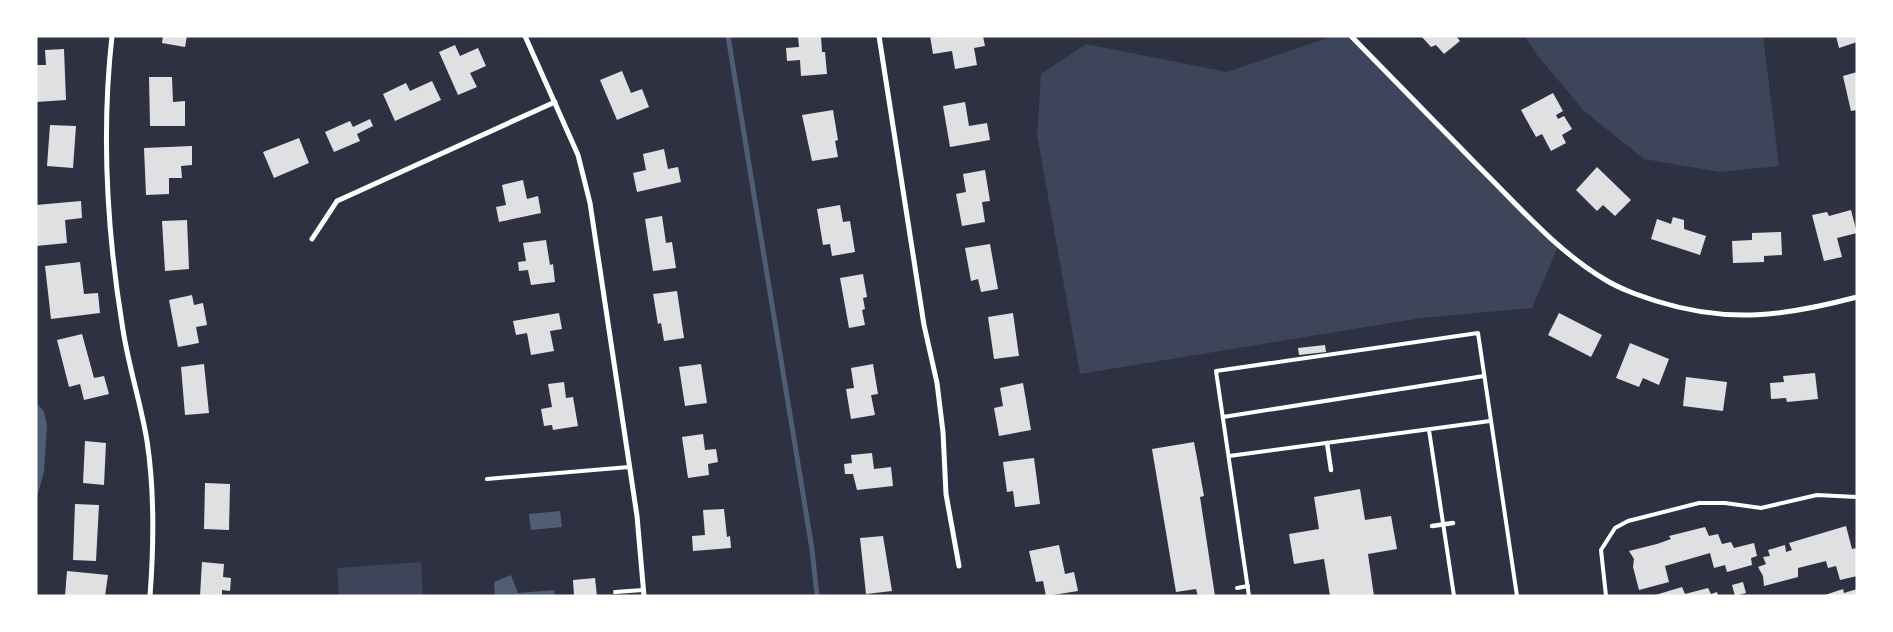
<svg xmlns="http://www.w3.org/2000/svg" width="1893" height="632" viewBox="0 0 1893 632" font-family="'Work Sans',sans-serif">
<rect width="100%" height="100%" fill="#2d3142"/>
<g fill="#3c4559">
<polygon points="1333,36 1351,36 1559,244 1532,308 1421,318 1080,374 1037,135 1041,74 1086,44 1227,72"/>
<polygon points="1525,36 1763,36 1779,166 1720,172 1644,159 1584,111 1537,55"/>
<polygon points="421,562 423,596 339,596 337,568"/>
</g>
<g fill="#4f5d75">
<polygon points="36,402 44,412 47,425 44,472 36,500"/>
<polygon points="560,511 562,527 531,530 529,514"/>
<polygon points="511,575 518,593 554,590 555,596 495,596 494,582"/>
</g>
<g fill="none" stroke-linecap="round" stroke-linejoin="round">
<polyline stroke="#4f5d75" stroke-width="5" points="728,36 812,549 817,596"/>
</g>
<g fill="#e0e0e3">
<polygon points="163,36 187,36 185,47 162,43"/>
<polygon points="798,36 821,36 822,52 825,52 827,74 801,76 800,60 787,61 786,48 799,47"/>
<polygon points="930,36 983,36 985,46 974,48 977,65 955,69 952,51 933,54"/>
<polygon points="1421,36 1456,36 1460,41 1444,54 1436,45 1431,47"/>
<polygon points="1836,36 1857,36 1857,42 1839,48"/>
<polygon points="455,45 460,56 478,48 486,66 470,73 477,87 458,95 439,52"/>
<polygon points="64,49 66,100 36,102 36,65 46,65 45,50"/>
<polygon points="622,71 631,93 642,89 649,107 617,120 600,80"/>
<polygon points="1857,72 1857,110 1851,111 1843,76"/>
<polygon points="149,77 172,77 173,102 185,101 185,126 150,126"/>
<polygon points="432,81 441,100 395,121 383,94 406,83 410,91"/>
<polygon points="1553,93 1563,111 1556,115 1558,119 1564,116 1572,129 1562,135 1566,143 1551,151 1542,134 1536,137 1521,110"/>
<polygon points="965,102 969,126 987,123 990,140 950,147 943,106"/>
<polygon points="833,110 838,140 835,141 838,157 812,161 802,115"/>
<polygon points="370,119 373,126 357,134 360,141 334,152 325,132 350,121 353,127"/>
<polygon points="50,125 76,126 73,168 47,166"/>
<polygon points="299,138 309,163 274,178 263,152"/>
<polygon points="192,146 192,165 181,166 182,178 169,178 169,194 146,195 144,148"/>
<polygon points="664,149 668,169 678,167 681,182 637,192 633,173 646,170 643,154"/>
<polygon points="1597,167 1631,200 1615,216 1603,205 1597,211 1576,190"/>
<polygon points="985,170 990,201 982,202 985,222 962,226 956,194 966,192 963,174"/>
<polygon points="523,180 527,199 538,196 541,213 499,222 496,207 506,205 502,185"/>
<polygon points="81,201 82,218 65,220 67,243 36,246 36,205"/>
<polygon points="840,205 843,222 850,221 855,252 832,256 830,244 823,245 817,209"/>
<polygon points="1851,210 1857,233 1837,238 1842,257 1824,261 1812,215 1827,212 1829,216"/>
<polygon points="662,216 666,243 672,242 676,268 653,271 645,219"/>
<polygon points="1673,217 1684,220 1684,229 1706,236 1700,255 1651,239 1657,219 1671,224"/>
<polygon points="187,220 189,269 165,271 162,221"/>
<polygon points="1781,232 1782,255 1764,256 1764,262 1733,263 1732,241 1752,240 1752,233"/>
<polygon points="546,240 550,265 553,264 555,282 531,285 528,270 519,271 518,262 526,261 523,243"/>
<polygon points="990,244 998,289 981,292 978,279 971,281 965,248"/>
<polygon points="80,262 84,294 98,293 100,313 51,319 45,266"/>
<polygon points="863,274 867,297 863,298 865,309 862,310 865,325 849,328 840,278"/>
<polygon points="677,291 684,338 664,341 661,323 658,324 653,294"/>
<polygon points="192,295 194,305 203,303 207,325 196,327 199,343 178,347 169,300"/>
<polygon points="559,313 562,329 550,331 554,351 531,355 527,333 516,335 513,321"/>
<polygon points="1013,313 1019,356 994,359 988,317"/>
<polygon points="1559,313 1602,335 1591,357 1548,335"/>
<polygon points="82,334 94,378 104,376 109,394 84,400 80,384 69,387 57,340"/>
<polygon points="1630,343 1669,359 1659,385 1643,378 1639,387 1616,378"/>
<polygon points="1325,345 1326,352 1299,355 1298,348"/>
<polygon points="204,364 209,413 185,415 181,367"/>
<polygon points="701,364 707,403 685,406 679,367"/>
<polygon points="873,364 878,394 871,395 875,415 851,419 846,389 854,388 851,368"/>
<polygon points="1815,373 1818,399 1787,402 1786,398 1771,399 1770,383 1784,382 1783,376"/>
<polygon points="1686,377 1727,382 1723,411 1683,406"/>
<polygon points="564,382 566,398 573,397 578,426 553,430 552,425 544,426 541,409 552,407 548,384"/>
<polygon points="1023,383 1031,430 999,436 994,408 1003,406 1000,388"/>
<polygon points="703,434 705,450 716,449 718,462 708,464 709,475 688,478 682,437"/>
<polygon points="85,441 106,443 104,485 83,483"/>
<polygon points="1194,442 1204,496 1200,497 1215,596 1198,596 1196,589 1176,592 1152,449"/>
<polygon points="872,453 874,469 891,467 893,486 857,490 853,474 845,474 844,464 852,463 851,455"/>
<polygon points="1034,458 1040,504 1015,507 1013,491 1007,492 1003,462"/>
<polygon points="205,483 230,484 229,530 204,529"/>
<polygon points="1360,489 1365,520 1391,516 1397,549 1368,554 1374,596 1330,596 1324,559 1294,564 1289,534 1319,529 1314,497"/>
<polygon points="75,504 99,505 96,561 73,560"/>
<polygon points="724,509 727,537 730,536 731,548 693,551 692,536 705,535 703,510"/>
<polygon points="1846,526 1852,549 1857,548 1857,576 1840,580 1836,566 1828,568 1826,561 1798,568 1798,577 1764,586 1763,576 1758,567 1766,564 1763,557 1770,556 1768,550 1785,545 1786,552 1792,550 1789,543"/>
<polygon points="1705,527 1709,536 1718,534 1722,544 1731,542 1734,548 1754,543 1757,556 1751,558 1752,565 1727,572 1725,565 1714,568 1710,553 1665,566 1669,582 1639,590 1633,567 1634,559 1629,551 1657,544 1671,539 1669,536"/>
<polygon points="883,536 892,591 866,594 860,538"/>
<polygon points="1059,545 1065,574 1074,572 1078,591 1046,596 1043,581 1036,582 1029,551"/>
<polygon points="202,562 224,564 223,577 231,578 230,591 222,590 222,596 200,596"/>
<polygon points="67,571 108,575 105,596 65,596"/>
<polygon points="595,578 597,596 574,596 573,580"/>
<polygon points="1743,582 1746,593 1735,596 1732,585"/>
<polygon points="1682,587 1685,594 1708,588 1711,594 1717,592 1718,596 1652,596"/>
<polygon points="1843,589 1844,593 1857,589 1857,596 1822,596"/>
</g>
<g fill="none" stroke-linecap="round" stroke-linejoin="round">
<g stroke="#fff" stroke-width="4">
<polyline points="1223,417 1484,376"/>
<polyline points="1429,430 1454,596"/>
<polyline points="1229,456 1490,421"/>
<polyline points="487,479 629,467"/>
<polyline points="1237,588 1248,586"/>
<polyline points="615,592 643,590"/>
<polyline points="1249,596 1216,371 1478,333 1517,596"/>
<polyline points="1606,596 1601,550 1615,528 1628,521 1699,503 1725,503 1761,508 1817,495 1857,497"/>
</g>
<g stroke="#fff" stroke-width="4.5">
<polyline points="1327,443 1331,470"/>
<polyline points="1432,526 1453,523"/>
</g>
<g stroke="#fff" stroke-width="5">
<path d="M112 36C101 134 107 233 123 330 129 368 141 404 147 441 155 493 154 543 150 596"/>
<polyline points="525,36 578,155 590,203 637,516 644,596"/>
<polyline points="879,36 924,325 937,383 943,432 946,494 959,566"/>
<path d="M1351 36C1396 82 1441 128 1486 174 1523 211 1559 252 1604 279 1620 289 1638 295 1656 301 1729 324 1785 316 1857 297"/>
<polyline points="312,239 337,201 555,102"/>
</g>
</g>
<rect width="1893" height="632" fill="none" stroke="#ffffff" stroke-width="75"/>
</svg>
